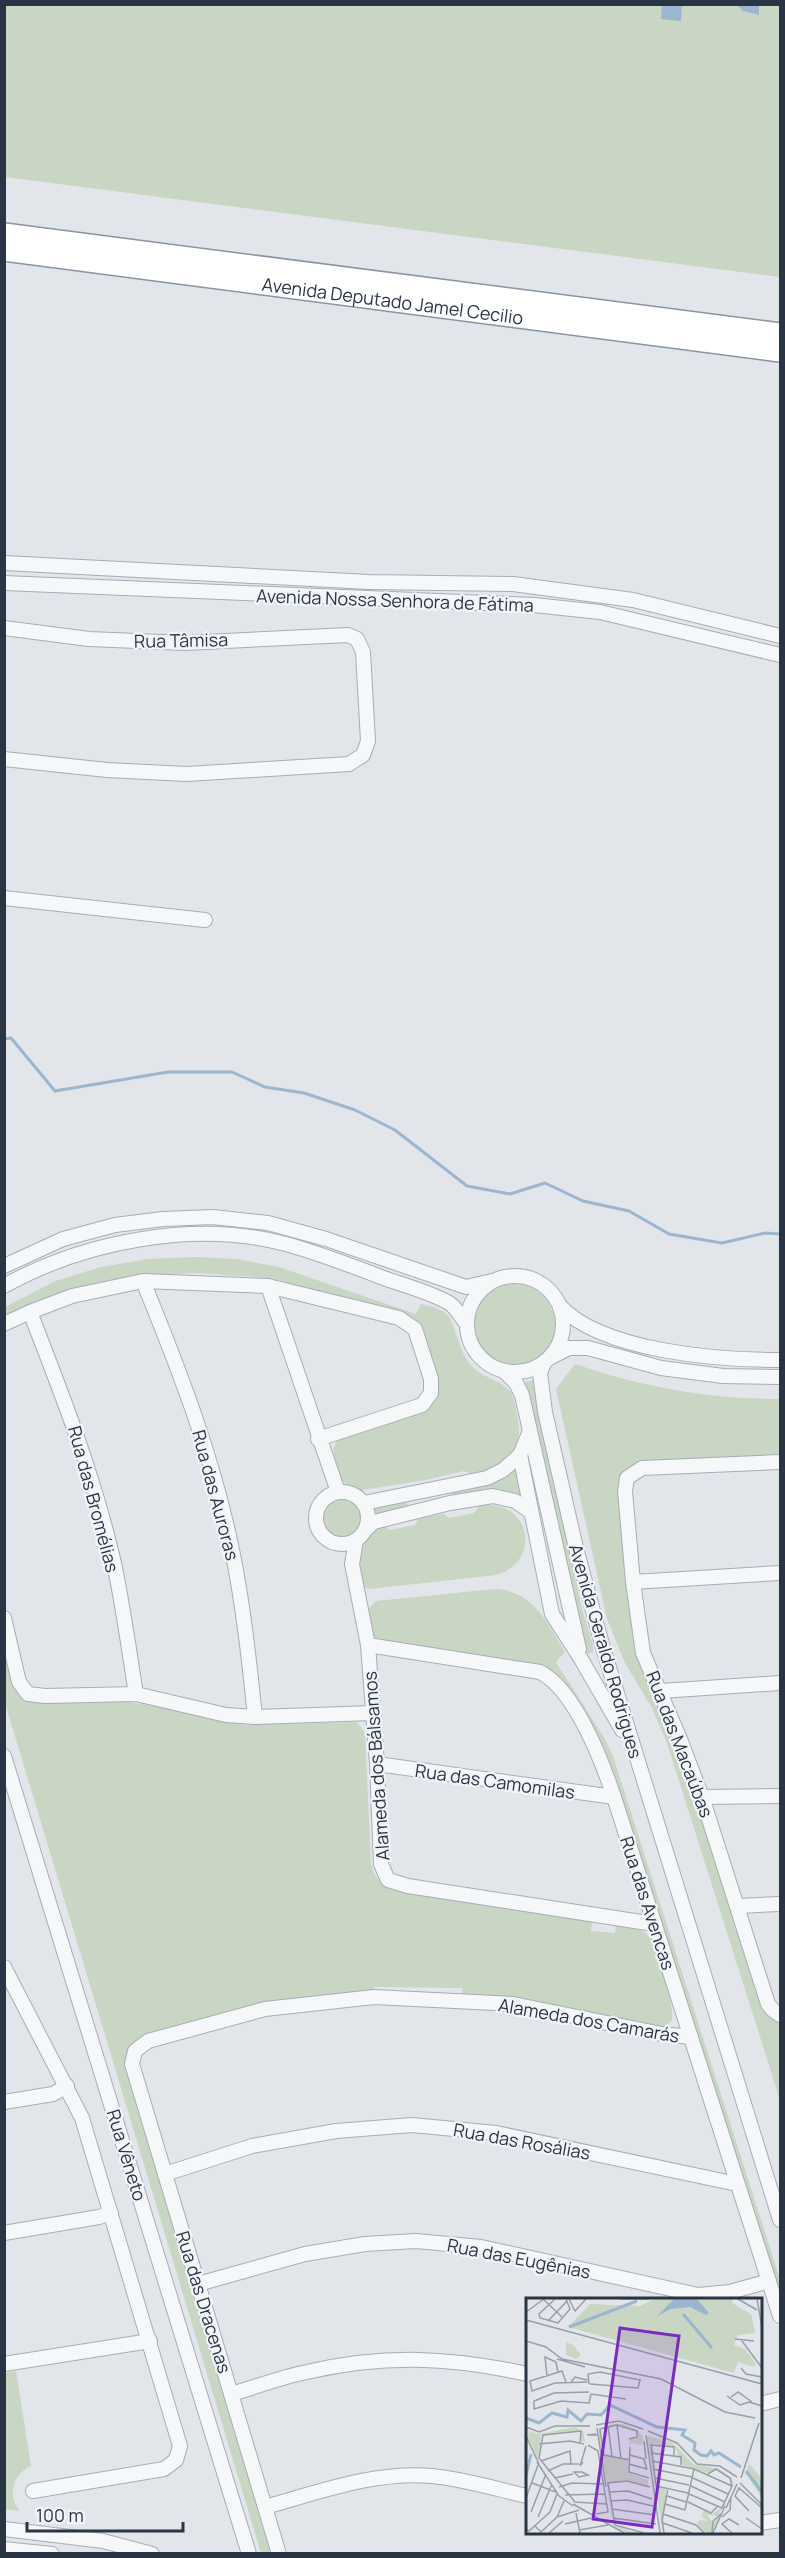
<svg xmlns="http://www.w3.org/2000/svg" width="785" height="2558" viewBox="0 0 785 2558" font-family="Manrope,sans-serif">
<rect width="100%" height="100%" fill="#e2e6eb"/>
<g fill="#c8d6c3">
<polygon points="5,5 780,5 780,277 5,177"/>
<path d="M194 1257 237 1259 279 1267 416 1314 421 1304C428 1306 436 1307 443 1311 456 1319 457 1349 470 1364 482 1378 498 1379 508 1389 515 1395 515 1406 517 1415 525 1454 507 1461 476 1476L464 1471 426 1480 357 1491 347 1486 340 1479 333 1450 337 1440 423 1412 433 1403 437 1386 400 1314 271 1278 194 1273 142 1276 5 1320V1307L55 1281 101 1267 148 1259Z"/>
<circle cx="514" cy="1325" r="41"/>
<path d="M575 1364C642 1387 709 1399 780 1399V1454L646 1462 629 1469 631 1618 682 1756 763 2007 780 2020V2100L667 1743 652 1708 625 1663 607 1619 556 1389Z"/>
<polygon points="534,1380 534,1389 582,1609 593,1645 593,1652 588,1654 583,1653 521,1383"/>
<polygon points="515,1469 522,1501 452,1497 452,1491 497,1481"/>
<circle cx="342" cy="1518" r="20"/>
<polygon points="406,1501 409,1508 375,1515 372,1512 374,1507"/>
<path d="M485 1505C532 1503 541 1562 496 1575L369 1589 362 1586C357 1563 352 1560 367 1540 373 1532 374 1528 385 1526L390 1530 415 1525 419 1518 444 1514 449 1518 474 1513 478 1507Z"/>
<path d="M495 1589C534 1591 547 1623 565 1652L556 1662 605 1739 613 1756 780 2279V2303L604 1757 562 1683 376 1640 373 1637 368 1610 376 1601Z"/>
<path d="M4 1651C9 1672 9 1693 32 1702L120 1701 161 1707 244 1725 357 1722 365 1733 371 1864C374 1877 381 1885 393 1890L592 1922 591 1931 615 1933 616 1926C626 1928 640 1927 648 1935 657 1943 675 2009 672 2020L663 2029 497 1997 462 1994V1988L374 1987V1993L267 2007 132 2048 272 2553H261L5 1703Z"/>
<path d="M16 2371 31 2466C12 2475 7 2495 20 2511L4 2509 5 2373Z"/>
</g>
<g fill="#9bb6ce">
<polygon points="662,5 682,5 681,21 661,19"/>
<polygon points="737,5 759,5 759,15 743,11"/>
</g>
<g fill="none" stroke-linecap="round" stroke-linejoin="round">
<polyline stroke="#9bb6ce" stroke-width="3" points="4,1039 11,1038 55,1091 168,1072 232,1072 265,1087 304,1093 355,1110 395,1130 467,1186 510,1194 545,1183 583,1201 629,1211 669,1234 722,1243 765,1233 780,1234"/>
<g stroke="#a7adb6" stroke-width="16">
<g id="minor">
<polyline points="4,563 369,582 513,584 633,600 780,636"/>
<polyline points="4,583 534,605 600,612 780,655"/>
<polyline points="4,628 89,639 185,643 348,635 357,639 363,652 368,741 363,755 349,764 187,774 107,770 4,759"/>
<polyline points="4,898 205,920"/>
<polyline points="4,1266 63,1239 115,1225 163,1219 213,1217 268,1223 326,1239 466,1287 492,1281"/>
<circle cx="515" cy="1324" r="48"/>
<path d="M143 1281C178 1367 212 1454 231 1545 243 1602 249 1659 255 1717"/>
<path d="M4 1286C85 1241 195 1220 286 1244 318 1253 350 1265 381 1277 402 1285 428 1291 449 1303 455 1306 461 1317 466 1323"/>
<polyline points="268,1286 338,1492"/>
<path d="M560 1306C603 1352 720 1360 780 1360"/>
<path d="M30 1312C62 1394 94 1476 114 1563 123 1606 129 1650 136 1694"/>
<polyline points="4,1324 30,1312 72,1296 143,1281 268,1286 399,1318 415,1329 431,1379 431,1393 422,1405 318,1439"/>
<polyline points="551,1357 569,1348 588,1348 661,1368 723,1376 780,1377"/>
<polyline points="544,1363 540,1373 545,1412 576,1548 603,1648 780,2220"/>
<polyline points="505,1372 516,1383 522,1395 579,1649"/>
<polyline points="530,1431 520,1455 552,1614 581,1659 622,1730"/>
<polyline points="780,1462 642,1468 627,1478 625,1491 633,1582 643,1653 680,1739 702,1797 768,2004 773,2010 780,2015"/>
<circle cx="342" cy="1518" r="26"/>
<polyline points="364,1503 487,1478 503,1470 520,1455"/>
<polyline points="366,1529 374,1522 450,1503 493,1496 515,1501 531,1512"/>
<polyline points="356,1540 352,1564 368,1645 377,1764 381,1864 388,1880 408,1886 654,1924"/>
<polyline points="633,1582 780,1573"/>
<polyline points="4,1618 19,1682 28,1694 45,1696 136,1694 226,1715 255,1717 373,1713"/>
<path d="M368 1645 540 1672C575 1690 602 1761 614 1797L780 2316"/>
<polyline points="661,1691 780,1683"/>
<polyline points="4,1756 249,2554"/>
<polyline points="377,1764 614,1797"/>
<polyline points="702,1797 780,1796"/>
<polyline points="738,1906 780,1904"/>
<polyline points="4,1967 82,2118 180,2446 176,2460 164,2469 33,2491"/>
<polyline points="4,2102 53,2094 67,2086"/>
<polyline points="165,2174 252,2146 336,2131 412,2125 496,2133 737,2184"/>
<polyline points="4,2233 99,2217 111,2213"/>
<polyline points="198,2284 305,2254 365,2244 416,2241 481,2247 698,2295 730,2292 769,2281"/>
<polyline points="4,2364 150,2341"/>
<path d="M231 2394C256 2387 281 2377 307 2372 385 2354 450 2357 527 2374"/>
<polyline points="760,2404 780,2399"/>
<path d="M265 2507C319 2492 375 2471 432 2476 464 2479 496 2489 527 2496"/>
<polyline points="760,2523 780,2520"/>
<polyline points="4,2529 103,2541 152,2554"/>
<polyline points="4,2549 52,2554"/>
<polyline points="279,2554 132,2064 135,2051 148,2041 265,2009 374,1997 513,2004 662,2034 691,2037"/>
</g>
</g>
<g stroke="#8894a3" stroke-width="24">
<g id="highway">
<polyline points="4,234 780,334"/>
<path id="s1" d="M4 250 780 351"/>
</g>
</g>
<use href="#minor" stroke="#f5f7f9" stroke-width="14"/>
<use href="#highway" stroke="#fff" stroke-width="21"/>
</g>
<g text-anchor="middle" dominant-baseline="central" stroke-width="4.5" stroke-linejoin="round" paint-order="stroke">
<g font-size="18" fill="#293445" stroke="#f2f5f8">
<text stroke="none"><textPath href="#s1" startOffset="392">Avenida Deputado Jamel Cecilio</textPath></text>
<text transform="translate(395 600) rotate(2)">Avenida Nossa Senhora de Fátima</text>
<text transform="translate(181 640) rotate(-1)">Rua Tâmisa</text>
<text transform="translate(216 1495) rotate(75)">Rua das Auroras</text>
<text transform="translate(94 1499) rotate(75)">Rua das Bromélias</text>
<text transform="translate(606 1651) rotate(74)">Avenida Geraldo Rodrigues</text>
<text transform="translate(680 1744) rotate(69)">Rua das Macaúbas</text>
<text transform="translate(376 1766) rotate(-94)">Alameda dos Bálsamos</text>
<text transform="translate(495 1781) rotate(8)">Rua das Camomilas</text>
<text transform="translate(648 1903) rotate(72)">Rua das Avencas</text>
<text transform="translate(589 2020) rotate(10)">Alameda dos Camarás</text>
<text transform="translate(522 2141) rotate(10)">Rua das Rosálias</text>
<text transform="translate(127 2155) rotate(73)">Rua Vêneto</text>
<text transform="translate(519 2258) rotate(11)">Rua das Eugênias</text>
<text transform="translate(204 2302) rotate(73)">Rua das Dracenas</text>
</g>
</g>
<g transform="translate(526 2298)">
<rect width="236" height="236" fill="#e2e6eb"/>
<path d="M129 1H207L206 5 225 16 229 35 212 37 208 47 219 51 230 66 228 69 212 64 208 75 42 29 64 6 114 8ZM40 44 47 47 55 57 51 61 40 57ZM86 126H97L112 132 117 139V147L105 145 103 148 104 141 112 139 110 132 91 127 74 132 78 157 102 162 103 175 122 182V188L101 182 82 185 88 227 110 235H100L87 227 72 133 74 130ZM48 129 57 133 59 143 55 144V133L15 137 12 161 2 139 3 133 13 136ZM123 138 145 144 151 149 167 166 193 171 206 180 207 187 192 218 181 217 187 225 194 218 186 235H179L171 226 173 222 182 223 175 218 178 212 186 216 194 211 206 188 205 180 190 171 181 175 156 167 149 149 127 146 130 188 140 190 137 235 121 139ZM223 165 235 180V199L220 175Z" fill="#c8d6c3"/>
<path d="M148 1H171L183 15 180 17 164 9 145 11 131 18Z" fill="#9bb6ce"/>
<path fill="none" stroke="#9bb6ce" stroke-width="3" d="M157 16 186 50M43 29 111 3M0 120 13 125 26 115 41 119 42 112 55 123 61 116 75 117 84 107 131 129 159 132 156 137 169 145 168 152 175 157 181 158 185 153 188 157 193 155 215 169M220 173 236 194M0 178 5 156"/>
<path fill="none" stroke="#989fa9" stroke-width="1.5" d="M17 1 36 19M29 1 13 16 14 20 32 25 44 11 40 1M43 1 49 13 60 1M95 1H123M212 1 231 12M231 1 236 30M0 14 18 1M0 22 236 86M22 23 41 3M209 41 228 43M0 43 20 49 36 61 135 81 199 114 229 120M216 43 236 70M31 61 59 69M215 70 220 76 236 79M21 78 19 59 30 64 32 74M62 81 63 86 62 76 74 74 114 82 112 90 64 86M40 84 36 73 4 83 6 93 29 85 61 84M45 84 49 79 61 82M63 94 28 95 8 103V111L35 103 63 105 65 96M65 96 100 101M201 98 214 107 223 104 236 108M205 99 212 94 226 104M70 127 93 123 117 131M91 127 95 161M82 128 86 158M0 129 13 134 29 128H64M71 130 80 189M122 133 151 145 171 166 194 168 211 179M70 136 61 137H72M120 137 134 235M0 138 13 166M103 141 111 139V133L91 127 74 131 78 157 104 162M118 143 120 161M54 145 55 133 17 137 13 160 49 204 80 206M13 146 44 143 58 146M62 147 72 153 82 214 70 216M104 149 103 174 123 180M125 155 155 159V167M104 157 118 161 121 172M148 157V149L125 147 130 188 162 195M15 163 44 153 45 166M126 163 168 171 206 188M11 164 33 198 47 208M57 164 54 168 60 148M103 166 121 171M127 171 166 179M22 173 37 166H53M48 174H56L62 177 53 179ZM29 180 47 176M129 180 163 187M167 180 202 196M215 180 233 125M6 185 30 194M214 185 236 207M165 188 199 204M33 189 46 185 77 186M83 194 102 193 126 201M163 196 196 210 206 188 204 180 190 171 182 176M39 197 79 196M141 198 160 204M0 200 12 167M85 203 101 202 127 208M162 204 185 215 191 209M47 206 98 235M139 206 159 212M200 210 211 186M86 211 129 217M159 212 168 171M223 213 209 198 213 190 236 210M5 214 20 176M50 215 54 235M137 216 170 227 178 235M12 219 26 186M31 219 53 212M196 219 204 212 205 200M87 220 130 226M220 220 236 231M137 225 166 235M39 226 65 220M9 228 15 234 31 219 38 203M0 231 3 233 24 214 31 196M53 232 82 227M23 235 37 223M118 235 89 227 82 185 101 183 124 189M138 235 136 222 142 190M186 235 187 223 195 216M187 235 199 208M206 235 196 226 203 221 213 227"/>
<path fill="#7b2cbf" fill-opacity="0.15" stroke="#7b2cbf" stroke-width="3" d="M94 30 153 38 126 229 67 221Z"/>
<rect width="236" height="236" fill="none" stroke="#293445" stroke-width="3"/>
</g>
<rect width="785" height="2558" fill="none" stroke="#293445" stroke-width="12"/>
<path d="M27 2522v9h156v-9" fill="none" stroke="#293445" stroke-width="3"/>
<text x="36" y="2522" font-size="18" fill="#293445" stroke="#f2f5f8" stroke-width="4.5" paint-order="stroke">100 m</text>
</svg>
